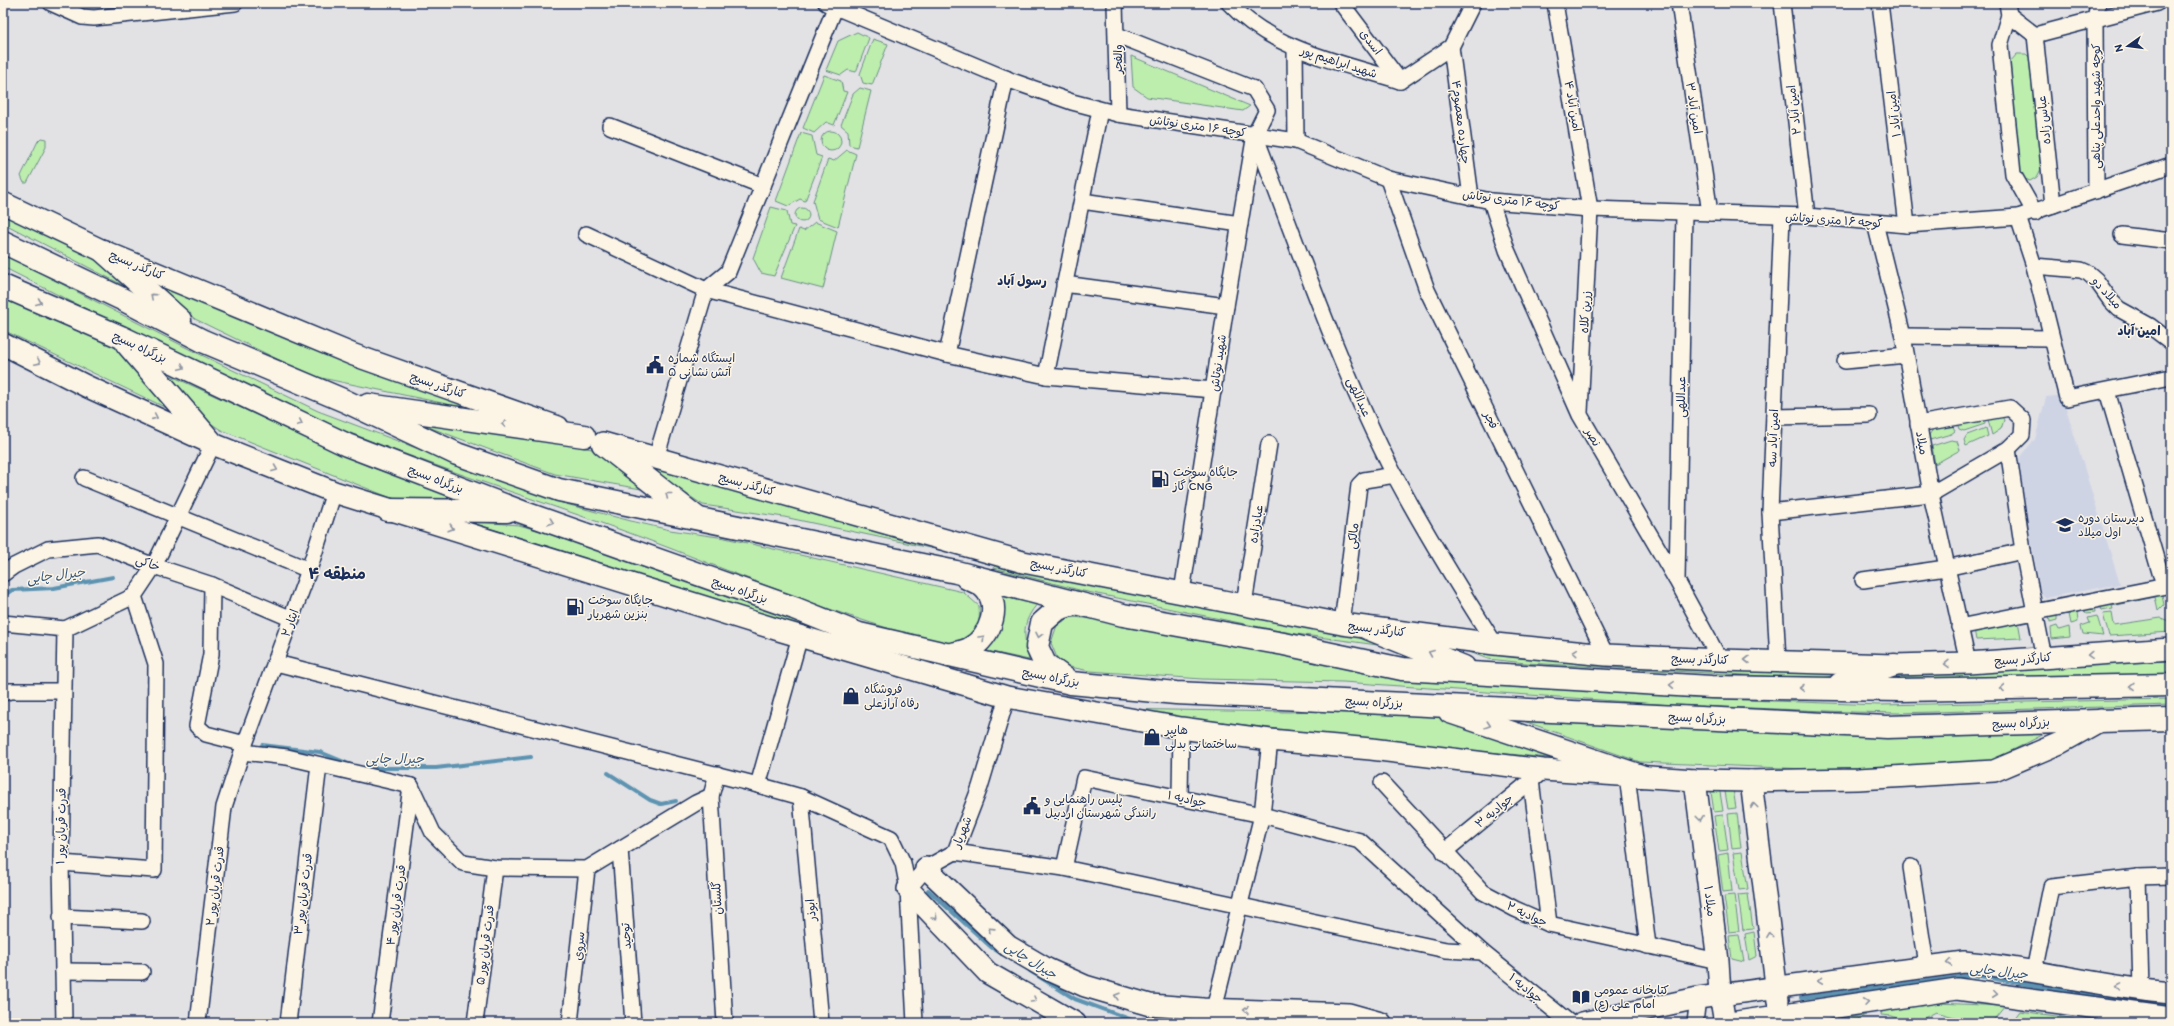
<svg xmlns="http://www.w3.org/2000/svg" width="2174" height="1026" viewBox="0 0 2174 1026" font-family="Itim,'Playpen Sans Arabic',sans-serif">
<rect width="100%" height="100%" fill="#e2e2e5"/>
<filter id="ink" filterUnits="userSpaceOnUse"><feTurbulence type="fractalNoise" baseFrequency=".025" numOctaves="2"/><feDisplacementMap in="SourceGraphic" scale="8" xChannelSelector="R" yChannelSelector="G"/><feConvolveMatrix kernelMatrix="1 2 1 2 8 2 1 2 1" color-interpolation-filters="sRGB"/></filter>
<g filter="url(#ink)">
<polygon fill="#cfd4e5" points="2062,395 2120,584 2046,598 2041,593 2017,467 2021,455 2035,439 2046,397"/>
<g fill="#bdeead" stroke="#6c8e86">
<polygon points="857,32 869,38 856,72 848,70 841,75 826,70 838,41"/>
<polygon points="873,39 888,44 872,85 863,83 860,74"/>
<polygon points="2017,54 2026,54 2032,60 2041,169 2037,177 2030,181 2018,176 2009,63"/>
<polygon points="1131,56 1250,106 1243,111 1147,97 1133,87"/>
<polygon points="824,75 841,81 843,91 847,92 834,125 826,122 814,133 803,128"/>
<polygon points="860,88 871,91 857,147 849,145 848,131 841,125 853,94"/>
<circle cx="831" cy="141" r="10"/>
<polygon points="801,133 812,136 816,155 822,157 805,201 800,199 788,206 776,201"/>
<polygon points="41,138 46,139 46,147 27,183 24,183 21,176 38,141"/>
<polygon points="847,150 856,154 838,227 818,219 813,201 828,159 834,161"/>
<polygon points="771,207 787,211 790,225 795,226 774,276 761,273 753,258"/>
<circle cx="802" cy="215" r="7"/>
<polygon points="3,210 99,256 136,292 3,223"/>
<polygon points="815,222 837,231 823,289 781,278 799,229 804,231"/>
<path d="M3 254 191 350 318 411 562 503 631 521 670 530 725 538 963 592 979 606C981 629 975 636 955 646 840 620 734 571 624 531 520 494 415 461 314 418 208 373 106 319 3 267Z"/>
<polygon points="148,277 476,410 312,376 195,319"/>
<polygon points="3,293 93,333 116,347 175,412 3,330"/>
<polygon points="167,374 368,466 468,502 406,504 221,430 195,413"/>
<polygon points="396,415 598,450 647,490 555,474"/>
<polygon points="2001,415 2004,420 2001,429 1992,435 1987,416"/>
<polygon points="1984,417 1985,424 1964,431 1959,429 1957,422"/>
<polygon points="1951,422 1955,431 1951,434 1930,440 1929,435 1936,425"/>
<polygon points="1986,428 1988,436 1966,446 1964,440 1967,435"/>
<polygon points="1951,440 1957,441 1960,450 1935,464 1932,446"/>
<polygon points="633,458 977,558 784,517 703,505"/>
<polygon points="466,521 519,525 608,550 914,661"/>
<polygon points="997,561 1366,635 1407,649 1289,633 1083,591 994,568"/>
<polygon points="2161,590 2164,605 2158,611 2155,597 2112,606 2113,609 2101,611 2099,603"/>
<path d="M994 591 1039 602C1020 623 1024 636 1029 660L987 651 993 637Z"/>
<polygon points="2094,606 2095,612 2086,613 2085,611 2077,612 2078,622 2071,624 2069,614 2057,616 2057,620 2050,622 2049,615"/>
<polygon points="2112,613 2114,625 2161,618 2169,621 2171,632 2109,636 2103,614"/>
<polygon points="2097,616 2103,636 2083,634 2081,626 2090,623 2088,618"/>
<polygon points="1071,617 1113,620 1586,689 1694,698 1879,705 2171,699 2171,705 1899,713 1853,712 1672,705 1343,682 1202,679 1090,671 1070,667 1057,658 1051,643 1057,625"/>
<polygon points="2018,621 2021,638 1976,640 1974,629"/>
<polygon points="2057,626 2059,630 2069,627 2070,637 2052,639 2051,628"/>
<polygon points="1443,642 1862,668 1819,679 1526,663 1488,659"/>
<polygon points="2171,661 2171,675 2041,679 1883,679 1914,669"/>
<polygon points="1385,707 1450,719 1569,760 1377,741 1113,709 1289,712"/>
<polygon points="1515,718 2054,729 1984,765 1806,769 1640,762"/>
<polygon points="1719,786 1723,811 1714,812 1711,792"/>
<polygon points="1724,786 1733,789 1736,808 1728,809"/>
<polygon points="1737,813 1741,848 1732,849 1728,814"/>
<polygon points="1723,815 1728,850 1719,851 1714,816"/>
<polygon points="1742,852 1748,889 1739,890 1733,853"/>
<polygon points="1728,853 1732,891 1723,892 1718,855"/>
<polygon points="1748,894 1753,929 1743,930 1738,895"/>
<polygon points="1734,895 1739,931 1729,932 1724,896"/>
<polygon points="1754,932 1757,956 1749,960 1745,934"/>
<polygon points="1739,935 1744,962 1732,959 1729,936"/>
<polygon points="1938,1003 2005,1006 1991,1023 1976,1023 1936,1012 1914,1023 1908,1023 1892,1016 1881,1015 1882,1009"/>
<polygon points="2020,1011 2070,1018 2090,1023 2011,1023"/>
<polygon points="1866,1015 1847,1023 1809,1023"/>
</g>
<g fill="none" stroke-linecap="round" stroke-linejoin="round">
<g stroke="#5d93b1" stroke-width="4">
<polyline points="3,596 12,590 54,588 113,577"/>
<polyline points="262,745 320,752 354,766"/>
<polyline points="362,768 436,768 531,757"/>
<polyline points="608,773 650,800 661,804 676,801"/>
<polyline points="928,890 991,947 1002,954"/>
<polyline points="1030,971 1075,999 1140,1023"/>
<polyline points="1801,998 1974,975 2105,998 2171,1006"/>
<polyline points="1282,1023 1291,1022"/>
<polyline points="1638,1023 1643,1022"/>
</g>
<g stroke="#1b2f5e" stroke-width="18">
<g id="street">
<polyline points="51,3 82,17 94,18 235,3"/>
<polyline points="826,3 1012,81 1072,102 1118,114 1296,141 1388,179 1491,201 1590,209 1807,216 1907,225 2018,217 2171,165"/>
<polyline points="1115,3 1118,114"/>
<path d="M1229 3C1272 50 1342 63 1400 81L1451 47 1473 3"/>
<polyline points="1341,3 1400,81"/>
<polyline points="1555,3 1590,209 1580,412"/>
<polyline points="1679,3 1710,213"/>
<polyline points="1782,3 1807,216"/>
<polyline points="1880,3 1907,225"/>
<polyline points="2007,3 2009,15 2000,45 2013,174 2035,213"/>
<polyline points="2009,15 2035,35 2157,3"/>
<polyline points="1117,35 1254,89 1267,110 1255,134 1226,306 1182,592"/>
<polyline points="2035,35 2053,205"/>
<polyline points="1451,47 1471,197"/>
<polyline points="1295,48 1296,141"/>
<polyline points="610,126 763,186"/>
<path d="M1255 135C1299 249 1339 367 1395 476 1426 534 1460 589 1495 644"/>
<polyline points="1388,179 1427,290 1606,655"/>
<polyline points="2096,191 2095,21 2098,3"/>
<polyline points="1082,201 1240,224"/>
<polyline points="1491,201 1507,250 1580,415 1677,581 1720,660"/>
<polyline points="2018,217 2034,266 2067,398 2171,377"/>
<polyline points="1875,223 1903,336 1931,494 1968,663"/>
<polyline points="586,234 706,290 947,354 1046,376 1214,390"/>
<polyline points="2122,235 2171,241"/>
<polyline points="2034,266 2081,270 2088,273 2096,280 2111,301 2119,309 2150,326 2171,342"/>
<polyline points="1064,284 1226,306"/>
<polyline points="1903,336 2051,338"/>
<polyline points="947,354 1006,78"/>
<polyline points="1845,361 1906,355"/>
<polyline points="1046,376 1100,110"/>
<polyline points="2107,391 2164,586"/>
<polyline points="1774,417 1869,415"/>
<polyline points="2008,449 2023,551 2044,658"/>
<polyline points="656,458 706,290 728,272 837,3"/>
<polyline points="84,478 309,570"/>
<polyline points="1770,512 1931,494 2008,449 2022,435 2023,420 2010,408 1918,424"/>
<polyline points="3,574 14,566 48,549 98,544 154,566 212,585 292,619"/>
<polyline points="1677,580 1684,213"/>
<polyline points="1863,580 1946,568 2023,551"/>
<polyline points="212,585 211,654 197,726 206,734 245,744"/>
<polyline points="1244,604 1269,444"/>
<polyline points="3,623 65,629"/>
<polyline points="1342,624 1359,485 1364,480 1395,475"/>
<polyline points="1959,627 2171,585"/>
<polyline points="65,629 134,596 154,566 213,444"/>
<polyline points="1778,661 1770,512 1782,216"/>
<polyline points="276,663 758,785 801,797 891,838 903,863 908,889 915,1023"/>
<polyline points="3,693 10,691 63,691"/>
<polyline points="242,752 287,757 411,786 433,833 463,863 495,868 587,869 696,803 711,796"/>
<polyline points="717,774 711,796 725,1023"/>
<polyline points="1627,775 1648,946"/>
<polyline points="1531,780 1549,924"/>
<polyline points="1382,783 1483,892 1515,909 1549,924 1718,961"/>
<polyline points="758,785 800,636"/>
<polyline points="801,797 821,1023"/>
<polyline points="1180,798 1181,728"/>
<polyline points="620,849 633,1023"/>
<polyline points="955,852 1064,868 1446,950 1482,952 1570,1023"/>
<polyline points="1444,852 1538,775"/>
<polyline points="61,863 154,870 156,664 134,596"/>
<polyline points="1911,867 1926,965"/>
<polyline points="1064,868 1084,778 1262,815 1360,841 1482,952"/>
<polyline points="2138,877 2141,990"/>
<polyline points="908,889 926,868 955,852 980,787 1007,697"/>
<polyline points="61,917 142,921"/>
<polyline points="63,971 142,972"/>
<polyline points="2034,971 2051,887 2138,877 2171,876"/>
<polyline points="1214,1009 1262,815 1270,740"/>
<polyline points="64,1023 61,863 65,629"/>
<polyline points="198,1023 224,807 242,752 309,570 334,492"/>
<polyline points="288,1023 319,765"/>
<polyline points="380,1023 411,786"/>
<polyline points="475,1023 495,868"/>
<polyline points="570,1023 587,869"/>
<polyline points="1695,1023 1698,998"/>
</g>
</g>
<g stroke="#1b2f5e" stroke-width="24">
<g id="secondary">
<polyline points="3,203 103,251 354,355 558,427"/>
<polyline points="3,344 86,386 213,444 334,492 782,631 1007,697 1181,728 1270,740 1371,749 1543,770 1695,780 1751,781 1858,779 1994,771 2060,743 2101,720"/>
<polyline points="603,443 1023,562 1342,624 1495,644 1606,655 1720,660 1894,665 1968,663 2171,649"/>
<polyline points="1695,780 1718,961 1720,994 1725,1023"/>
<polyline points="1751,781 1778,1001"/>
<polyline points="926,868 1008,946 1047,969 1085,986 1150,1005 1203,1009 1349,1014 1381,1023"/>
<polyline points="908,889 988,973 1075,1023"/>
<path d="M1582 1023 1698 998 1964 962C2033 968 2101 987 2171 993"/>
<polyline points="1730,1023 1957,989 2171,1018"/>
</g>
</g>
<g stroke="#1b2f5e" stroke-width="25">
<g id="highway">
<polyline points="3,242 120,298 203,341 345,401 457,454 559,490 956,572 1123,615 1284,644 1402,669 1711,687 1900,690 2171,685"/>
<polyline points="103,251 180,320"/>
<polyline points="3,286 121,337 347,445 522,512 794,608 859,634 1071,683 1176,693 1887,727 2171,719"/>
<polyline points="127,344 213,444"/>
<polyline points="368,405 584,436"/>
<polyline points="603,444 696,517"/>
<polyline points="388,510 507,511"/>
<polyline points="1367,628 1464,667"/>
<path d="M948 655C955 653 963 652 969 649 991 638 1004 602 981 585 977 582 971 580 967 578"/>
<polyline points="1067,680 1045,664 1037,647 1042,623 1058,609 1077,603"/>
<polyline points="1840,684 1894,665"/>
<polyline points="1450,712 1641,776"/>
</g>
</g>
<use href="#street" stroke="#fcf5e5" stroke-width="15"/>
<use href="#secondary" stroke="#fcf5e5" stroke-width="21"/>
<use href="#highway" stroke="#fcf5e5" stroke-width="22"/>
</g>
<defs><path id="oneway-chevron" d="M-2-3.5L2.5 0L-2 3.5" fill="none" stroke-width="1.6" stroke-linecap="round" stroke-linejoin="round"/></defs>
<g stroke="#8c92a2">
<use href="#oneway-chevron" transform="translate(153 296) rotate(-138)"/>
<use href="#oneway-chevron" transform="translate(39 302) rotate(23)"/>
<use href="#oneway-chevron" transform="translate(38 362) rotate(27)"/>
<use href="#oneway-chevron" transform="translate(182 367) rotate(25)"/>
<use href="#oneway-chevron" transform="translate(155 417) rotate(24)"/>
<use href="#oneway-chevron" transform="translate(300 423) rotate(25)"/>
<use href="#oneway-chevron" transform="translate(504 424) rotate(-172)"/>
<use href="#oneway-chevron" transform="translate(275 469) rotate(22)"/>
<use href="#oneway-chevron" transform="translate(668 495) rotate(-142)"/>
<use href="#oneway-chevron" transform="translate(551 522) rotate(19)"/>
<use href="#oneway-chevron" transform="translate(451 528) rotate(17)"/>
<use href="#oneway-chevron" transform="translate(1039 635) rotate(102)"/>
<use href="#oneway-chevron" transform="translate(982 638) rotate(-47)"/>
<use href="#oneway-chevron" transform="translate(1575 652) rotate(-175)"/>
<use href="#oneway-chevron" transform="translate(1431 653) rotate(-158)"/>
<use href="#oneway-chevron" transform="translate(2090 655) rotate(176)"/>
<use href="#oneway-chevron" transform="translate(1747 660) rotate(-180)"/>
<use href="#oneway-chevron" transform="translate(1947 664) rotate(179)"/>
<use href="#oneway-chevron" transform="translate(1672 685) rotate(-176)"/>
<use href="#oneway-chevron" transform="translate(2132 686) rotate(179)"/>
<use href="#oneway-chevron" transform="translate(1802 688) rotate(-180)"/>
<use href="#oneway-chevron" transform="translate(2002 688) rotate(179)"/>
<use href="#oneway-chevron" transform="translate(1488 725) rotate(18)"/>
<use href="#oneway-chevron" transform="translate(1754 806) rotate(-97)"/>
<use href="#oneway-chevron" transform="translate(1700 818) rotate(83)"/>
<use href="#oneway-chevron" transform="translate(935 917) rotate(46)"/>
<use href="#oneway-chevron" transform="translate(991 930) rotate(-136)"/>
<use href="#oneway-chevron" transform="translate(1770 935) rotate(-97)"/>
<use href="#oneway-chevron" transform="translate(1949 963) rotate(173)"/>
<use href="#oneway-chevron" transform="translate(1820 981) rotate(172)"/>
<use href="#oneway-chevron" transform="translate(2118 986) rotate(-170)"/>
<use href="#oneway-chevron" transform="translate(1995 994) rotate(7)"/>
<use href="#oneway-chevron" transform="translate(1117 996) rotate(-164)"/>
<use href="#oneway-chevron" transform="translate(1034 1000) rotate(30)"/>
<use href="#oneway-chevron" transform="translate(1866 1002) rotate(-8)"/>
<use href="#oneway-chevron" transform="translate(1246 1010) rotate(-178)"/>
</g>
</g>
<defs>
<g id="civic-bare" transform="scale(1.38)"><path d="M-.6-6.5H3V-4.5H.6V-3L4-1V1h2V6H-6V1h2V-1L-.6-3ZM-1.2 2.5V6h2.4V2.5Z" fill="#1b2f5e" stroke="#fcf5e5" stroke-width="2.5" paint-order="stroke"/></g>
<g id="fuel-bare" transform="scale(1.38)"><path d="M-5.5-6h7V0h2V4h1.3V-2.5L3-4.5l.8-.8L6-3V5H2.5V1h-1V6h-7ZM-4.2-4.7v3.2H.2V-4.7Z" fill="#1b2f5e" stroke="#fcf5e5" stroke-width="2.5" paint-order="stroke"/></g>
<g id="school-bare" transform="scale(1.38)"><path d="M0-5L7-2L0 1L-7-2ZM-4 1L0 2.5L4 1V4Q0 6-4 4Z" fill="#1b2f5e" stroke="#fcf5e5" stroke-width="2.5" paint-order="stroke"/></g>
<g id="shop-bare" transform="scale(1.38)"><path d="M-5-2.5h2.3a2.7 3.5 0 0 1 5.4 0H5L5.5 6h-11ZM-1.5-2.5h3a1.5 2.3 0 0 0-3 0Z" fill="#1b2f5e" stroke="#fcf5e5" stroke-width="2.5" paint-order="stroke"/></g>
<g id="library-bare" transform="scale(1.38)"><path d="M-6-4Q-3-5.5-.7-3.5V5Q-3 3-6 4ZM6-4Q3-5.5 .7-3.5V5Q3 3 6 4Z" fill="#1b2f5e" stroke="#fcf5e5" stroke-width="2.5" paint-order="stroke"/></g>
</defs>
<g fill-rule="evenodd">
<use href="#civic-bare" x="655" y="365"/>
<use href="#fuel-bare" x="1160" y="479"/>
<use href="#school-bare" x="2065" y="525"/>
<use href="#fuel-bare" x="575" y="607"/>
<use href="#shop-bare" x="851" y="696"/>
<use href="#shop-bare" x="1152" y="737"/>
<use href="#civic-bare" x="1032" y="806"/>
<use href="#library-bare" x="1581" y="997"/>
</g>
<g text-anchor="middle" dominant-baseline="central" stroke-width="3" stroke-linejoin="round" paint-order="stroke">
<g font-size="12" fill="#1b2f5e" stroke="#fcf5e5">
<text transform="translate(1371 42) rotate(53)">اسدی</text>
<text transform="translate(1118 59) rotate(-90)">والفجر</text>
<text transform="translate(1339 62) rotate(18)">شهید ابراهیم پور</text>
<text transform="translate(1573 106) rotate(80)">۴ امین آباد</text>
<text transform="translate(2096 106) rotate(-90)">کوچه شهید واحدعلی پناهی</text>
<text transform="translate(1694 108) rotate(81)">۳ امین آباد</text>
<text transform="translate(1794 110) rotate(-97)">۲ امین آباد</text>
<text transform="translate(1894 114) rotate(-97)">۱ امین آباد</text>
<text transform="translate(2044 120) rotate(-96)">عباس زاده</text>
<text transform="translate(1461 122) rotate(83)">چهارده معصوم۴</text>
<text transform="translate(1198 126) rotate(8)">کوچه ۱۶ متری نوتاش</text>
<text transform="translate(1511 200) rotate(7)">کوچه ۱۶ متری نوتاش</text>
<text transform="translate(1834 220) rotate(4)">کوچه ۱۶ متری نوتاش</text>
<text transform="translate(137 265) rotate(23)">کنارگذر بسیج</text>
<text transform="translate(2107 293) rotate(48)">میلاد دو</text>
<text transform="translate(1585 312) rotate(-87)">زرین کلاه</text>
<text transform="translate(140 347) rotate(25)">بزرگراه بسیج</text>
<text transform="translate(1218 363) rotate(-82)">شهید نوتاش</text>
<text transform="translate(438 385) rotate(19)">کنارگذر بسیج</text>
<text transform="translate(1359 397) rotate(66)">عبداللهی</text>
<text transform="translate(1681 397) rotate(-89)">عبداللهی</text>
<text transform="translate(1491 420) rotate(64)">فجر</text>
<text transform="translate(1593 437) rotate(60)">نصر</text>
<text transform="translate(1773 438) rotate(-88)">امین آباد سه</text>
<text transform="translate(1922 443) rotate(80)">میلاد</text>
<text transform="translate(436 479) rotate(21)">بزرگراه بسیج</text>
<text transform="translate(747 484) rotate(16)">کنارگذر بسیج</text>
<text transform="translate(1256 524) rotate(-81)">عبادزاده</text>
<text transform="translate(1353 536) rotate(-83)">مالکی</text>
<text transform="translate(148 563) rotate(21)">خاکی</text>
<text transform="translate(1059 568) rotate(11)">کنارگذر بسیج</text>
<text transform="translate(740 590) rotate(19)">بزرگراه بسیج</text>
<text transform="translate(290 623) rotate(-70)">ایثار ۲</text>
<text transform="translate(1377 629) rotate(7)">کنارگذر بسیج</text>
<text transform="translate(1700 659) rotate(2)">کنارگذر بسیج</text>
<text transform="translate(2023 659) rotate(-4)">کنارگذر بسیج</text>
<text transform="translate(1051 677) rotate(11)">بزرگراه بسیج</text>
<text transform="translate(1374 702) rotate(3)">بزرگراه بسیج</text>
<text transform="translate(1697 718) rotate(3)">بزرگراه بسیج</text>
<text transform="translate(2021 723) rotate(-2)">بزرگراه بسیج</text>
<text transform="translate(1187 799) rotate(12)">جوادیه ۱</text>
<text transform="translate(1494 811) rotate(-40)">جوادیه ۳</text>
<text transform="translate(61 826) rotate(-89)">قدرت قربان پور ۱</text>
<text transform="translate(962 832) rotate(-68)">شهریار</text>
<text transform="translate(215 886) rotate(-83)">قدرت قربان پور ۲</text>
<text transform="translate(303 894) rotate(-83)">قدرت قربان پور ۳</text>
<text transform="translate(717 898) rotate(-93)">گلستان</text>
<text transform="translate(1710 901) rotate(83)">میلاد ۱</text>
<text transform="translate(396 905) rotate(-82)">قدرت قربان پور ۴</text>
<text transform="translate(811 910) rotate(-95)">ابوذر</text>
<text transform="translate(1527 914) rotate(25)">جوادیه ۲</text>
<text transform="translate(626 936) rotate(-94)">توحید</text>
<text transform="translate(485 945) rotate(-83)">قدرت قربان پور ۵</text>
<text transform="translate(579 946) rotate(-84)">سروی</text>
<text transform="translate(1526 988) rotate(39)">جوادیه ۱</text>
</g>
<g font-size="12" fill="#1b2f5e" stroke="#fcf5e5" text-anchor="start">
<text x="668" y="358">ایستگاه شماره<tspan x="668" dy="14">۵ آتش نشانی</tspan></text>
<text x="1173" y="472">جایگاه سوخت<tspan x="1173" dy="14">گاز CNG</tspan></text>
<text x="2078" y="518">دبیرستان دوره<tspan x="2078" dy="14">اول میلاد</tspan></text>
<text x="588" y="600">جایگاه سوخت<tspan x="588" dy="14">بنزین شهریار</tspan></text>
<text x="864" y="689">فروشگاه<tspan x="864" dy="14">رفاه آرازعلی</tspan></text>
<text x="1165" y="730">هایپر<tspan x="1165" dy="14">ساختمانی بدلی</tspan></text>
<text x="1045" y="799">پلیس راهنمایی و<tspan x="1045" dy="14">رانندگی شهرستان اردبیل</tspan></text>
<text x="1594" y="990">کتابخانه عمومی<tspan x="1594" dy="14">امام علی (ع)</tspan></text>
</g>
<g font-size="13" font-weight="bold" fill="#1b2f5e" stroke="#fcf5e5">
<text x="1022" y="280">رسول آباد</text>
<text x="2139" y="330">امین آباد</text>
</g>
<g font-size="13" font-style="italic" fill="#365881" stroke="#fcf5e5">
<text transform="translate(56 575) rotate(-7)">جیرال چایی</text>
<text x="395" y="758">جیرال چایی</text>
<text transform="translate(1031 960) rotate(32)">جیرال چایی</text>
<text transform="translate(1999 971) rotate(7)">جیرال چایی</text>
</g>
<g font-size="16" font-weight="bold" fill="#1b2f5e" stroke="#fcf5e5">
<text x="337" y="573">منطقه ۴</text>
</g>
</g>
<rect width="2174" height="1026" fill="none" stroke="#fcf5e5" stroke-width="16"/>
<rect x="8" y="8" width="2158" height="1010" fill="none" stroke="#1b2f5e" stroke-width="1.5" filter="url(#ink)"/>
<g transform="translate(2128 46) rotate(256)" stroke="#fcf5e5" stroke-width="3" paint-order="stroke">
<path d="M0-3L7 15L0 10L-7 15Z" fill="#1b2f5e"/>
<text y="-6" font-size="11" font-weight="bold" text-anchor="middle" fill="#1b2f5e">N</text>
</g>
</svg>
